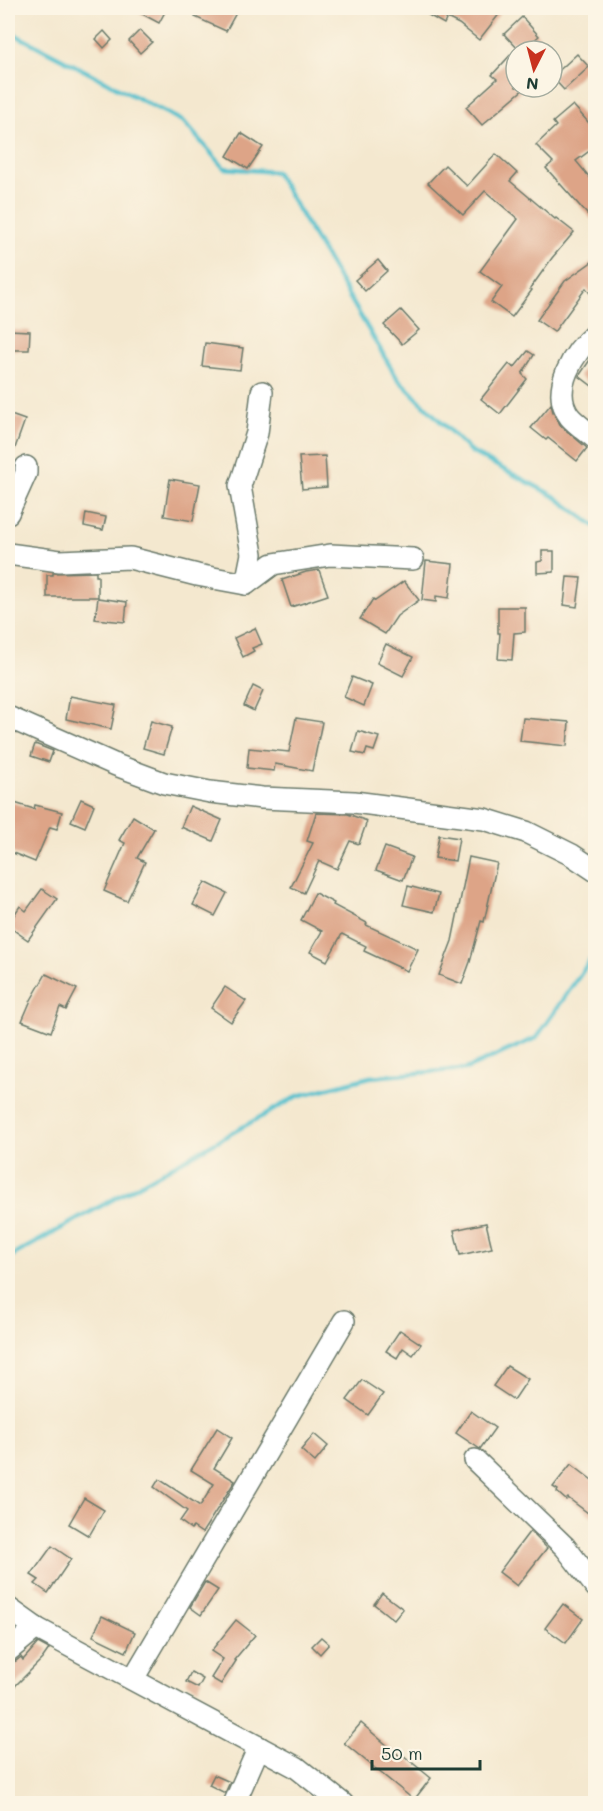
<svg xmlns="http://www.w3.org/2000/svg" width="603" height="1811" viewBox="0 0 603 1811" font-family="Mali,sans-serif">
<rect width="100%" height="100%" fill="#fcf5e5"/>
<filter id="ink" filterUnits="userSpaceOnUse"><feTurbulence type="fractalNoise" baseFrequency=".0167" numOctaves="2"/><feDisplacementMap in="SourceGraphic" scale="12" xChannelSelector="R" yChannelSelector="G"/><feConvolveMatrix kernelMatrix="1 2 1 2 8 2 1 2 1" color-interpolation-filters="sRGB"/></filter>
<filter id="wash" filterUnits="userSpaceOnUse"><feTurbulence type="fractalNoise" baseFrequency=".008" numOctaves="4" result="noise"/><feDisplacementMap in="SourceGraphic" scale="24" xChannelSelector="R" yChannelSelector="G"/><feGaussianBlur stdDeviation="1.35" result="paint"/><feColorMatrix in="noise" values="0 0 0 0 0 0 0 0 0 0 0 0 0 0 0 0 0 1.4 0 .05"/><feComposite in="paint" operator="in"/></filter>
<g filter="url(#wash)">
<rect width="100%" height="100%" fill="#f4e8cf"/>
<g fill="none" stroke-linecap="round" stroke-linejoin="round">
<g stroke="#53c0cd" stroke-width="4.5">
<polyline points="8,31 184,122 224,168 276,172 397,378 471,452 554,496 596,527"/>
<polyline points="8,1258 298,1096 370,1077 466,1069 536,1038 596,952"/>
</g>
</g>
<g id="blocks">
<g fill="#dda487">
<polygon points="131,8 167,8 159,23"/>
<polygon points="200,8 230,8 237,11 226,31 195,17"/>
<polygon points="416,8 504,8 479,40 459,24 447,18 444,24"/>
<polygon points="522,17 539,36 522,51 520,51 504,34"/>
<polygon points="140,30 152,42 140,53 129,41"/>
<polygon points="104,31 112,40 104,48 96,39"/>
<polygon points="516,49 516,87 526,87 482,125 466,107 497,79 492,75"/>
<polygon points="577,54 589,67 564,90 552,77"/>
<polygon points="573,105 596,131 596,146 576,161 596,185 596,224 546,168 553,162 536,145 556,126 553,122"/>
<polygon points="241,133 263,147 248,169 227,156"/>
<polygon points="496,154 517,173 510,181 555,219 556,218 574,232 552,258 530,289 532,290 512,317 491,302 502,287 480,271 518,219 485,191 463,215 428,183 445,165 467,186"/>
<polygon points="596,259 596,301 586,288 554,332 537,320 565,281"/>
<polygon points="378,260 387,271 365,291 355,280"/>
<polygon points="401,310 419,330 402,344 384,325"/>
<polygon points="8,330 30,331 29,350 8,350"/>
<polygon points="205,343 243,348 240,370 202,366"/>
<polygon points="528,351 534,355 522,374 527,379 500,414 481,399 509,364 514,368"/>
<polygon points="596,351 596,389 579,376"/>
<polygon points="551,404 553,412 561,426 587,448 577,461 548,438 546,440 531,428"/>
<polygon points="8,414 25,420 9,465 8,465"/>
<polygon points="325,456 327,487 302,489 299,457"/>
<polygon points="170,479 200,484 193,521 164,516"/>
<polygon points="86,513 106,517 103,530 84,526"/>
<polygon points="542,551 554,551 554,572 537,573 537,562 542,561"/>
<polygon points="426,561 453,564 449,598 436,596 436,602 422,600"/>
<polygon points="319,570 328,595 291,607 282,580 306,572"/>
<polygon points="96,572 96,576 98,576 98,597 47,597 47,575 53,575 53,573"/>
<polygon points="567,577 581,578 577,607 564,605"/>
<polygon points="404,581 419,600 397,616 385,634 360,619 373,599 375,601"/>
<polygon points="98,598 127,602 125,622 95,619"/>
<polygon points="498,607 525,607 525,632 514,633 512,660 498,659 500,633 498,633"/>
<polygon points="255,628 262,644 252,648 254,651 243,657 234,638"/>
<polygon points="386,644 413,657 403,676 377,663"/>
<polygon points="352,677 372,685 364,706 344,697"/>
<polygon points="253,686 263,691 254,711 244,706"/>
<polygon points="70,696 116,705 111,729 66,719"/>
<polygon points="296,718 322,722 312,771 275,764 274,771 247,768 249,748 289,752"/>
<polygon points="523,718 569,722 567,746 520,741"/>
<polygon points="151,721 172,727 164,754 143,748"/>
<polygon points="358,731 379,737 374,751 367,749 365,755 352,752"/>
<polygon points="35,744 53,751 49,762 31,756"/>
<polygon points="81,799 94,805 85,827 71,821"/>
<polygon points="8,801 34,809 35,805 62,812 57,829 50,827 35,862 8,851"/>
<polygon points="190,806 222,820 213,841 181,827"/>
<polygon points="316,813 348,814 367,821 359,844 350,841 337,869 319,861 304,893 291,887 313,843 307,841"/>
<polygon points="133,816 154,829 137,858 145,862 127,901 104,891 125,843 119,840"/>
<polygon points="439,835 459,838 455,861 435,858"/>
<polygon points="385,847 412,857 403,880 376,870"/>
<polygon points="469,857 497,863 484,922 481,921 470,962 462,984 439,975 452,941"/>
<polygon points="205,882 227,893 215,916 193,905"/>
<polygon points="408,886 439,894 434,912 403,905"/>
<polygon points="42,889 57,899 28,940 8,926 8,924 20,906 26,911"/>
<polygon points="315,893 334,903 333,905 367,923 366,925 418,949 407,971 364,951 366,946 342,934 327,961 310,952 322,931 301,920"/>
<polygon points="46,974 77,989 66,1010 60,1007 51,1032 22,1021 31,1000"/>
<polygon points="225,987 246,1001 231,1022 211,1008"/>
<polygon points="486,1223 492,1248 460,1255 454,1230"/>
<polygon points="400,1330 421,1344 413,1355 403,1348 397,1358 386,1351"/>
<polygon points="507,1366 528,1379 514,1400 493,1386"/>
<polygon points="362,1380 383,1394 368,1415 347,1400"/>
<polygon points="471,1411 495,1428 480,1449 456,1433"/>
<polygon points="217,1428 232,1438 214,1468 235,1481 202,1533 193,1527 191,1529 180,1521 187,1511 154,1487 159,1479 200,1506 214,1484 191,1470"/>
<polygon points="314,1434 328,1446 315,1462 301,1450"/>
<polygon points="571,1464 596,1483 596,1519 568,1498 566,1500 557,1492 558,1490 553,1487"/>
<polygon points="84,1498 104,1510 89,1536 69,1524"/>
<polygon points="530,1531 547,1548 517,1586 499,1572"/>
<polygon points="52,1546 71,1559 48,1593 35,1584 39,1580 31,1575"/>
<polygon points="205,1582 218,1590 201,1615 190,1607"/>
<polygon points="382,1593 403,1609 394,1620 374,1604"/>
<polygon points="563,1604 583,1619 566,1643 545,1628"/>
<polygon points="102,1616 135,1632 126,1652 93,1636"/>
<polygon points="236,1620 255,1635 234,1660 236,1661 221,1684 211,1678 223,1659 211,1651"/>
<polygon points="321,1637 329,1644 320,1654 312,1646"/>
<polygon points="38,1643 49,1649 42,1659 8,1693 8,1663 16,1661 21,1657 23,1660"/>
<polygon points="191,1672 203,1679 198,1688 186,1682"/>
<polygon points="361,1723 402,1758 404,1756 431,1778 414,1800 344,1743"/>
<polygon points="214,1775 230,1782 225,1793 209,1785"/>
</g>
</g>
</g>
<g filter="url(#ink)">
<use href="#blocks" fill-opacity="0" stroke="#6a796a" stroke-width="1.5"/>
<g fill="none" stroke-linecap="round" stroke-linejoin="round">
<g stroke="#6a796a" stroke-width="24">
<g id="minor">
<path d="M596 333C574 351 549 390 570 417 577 425 588 432 596 439"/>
<polyline points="8,513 26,473 26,467"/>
<polyline points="8,554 60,561 130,558 197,575 246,584 273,564 330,555 413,559"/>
<polyline points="246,584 252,554 240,486 257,433 262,392"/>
<polyline points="8,717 116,765 164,783 210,792 262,798 354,802 484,819 526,832 572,855 596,871"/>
<polyline points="475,1460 565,1547 596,1587"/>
<polyline points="8,1608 36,1628 296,1767 343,1804"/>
<polyline points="8,1651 36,1628"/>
<polyline points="133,1679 344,1321"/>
<polyline points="234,1804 259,1747"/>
</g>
</g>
<use href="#minor" stroke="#fff" stroke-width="21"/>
</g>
</g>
<rect width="603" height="1811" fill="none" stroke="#fcf5e5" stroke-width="30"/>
<g transform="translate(534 69) rotate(186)"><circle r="28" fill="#fcf5e5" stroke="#a4ab9e" stroke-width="1.5"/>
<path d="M0-4.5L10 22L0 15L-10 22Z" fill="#c8321e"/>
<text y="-9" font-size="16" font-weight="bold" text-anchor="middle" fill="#1f3d34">N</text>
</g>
<path d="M372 1760v9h108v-9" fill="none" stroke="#1f3d34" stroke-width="3"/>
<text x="381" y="1760" font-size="18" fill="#1f3d34" stroke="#fcf5e5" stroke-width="4.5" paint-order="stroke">50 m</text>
</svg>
